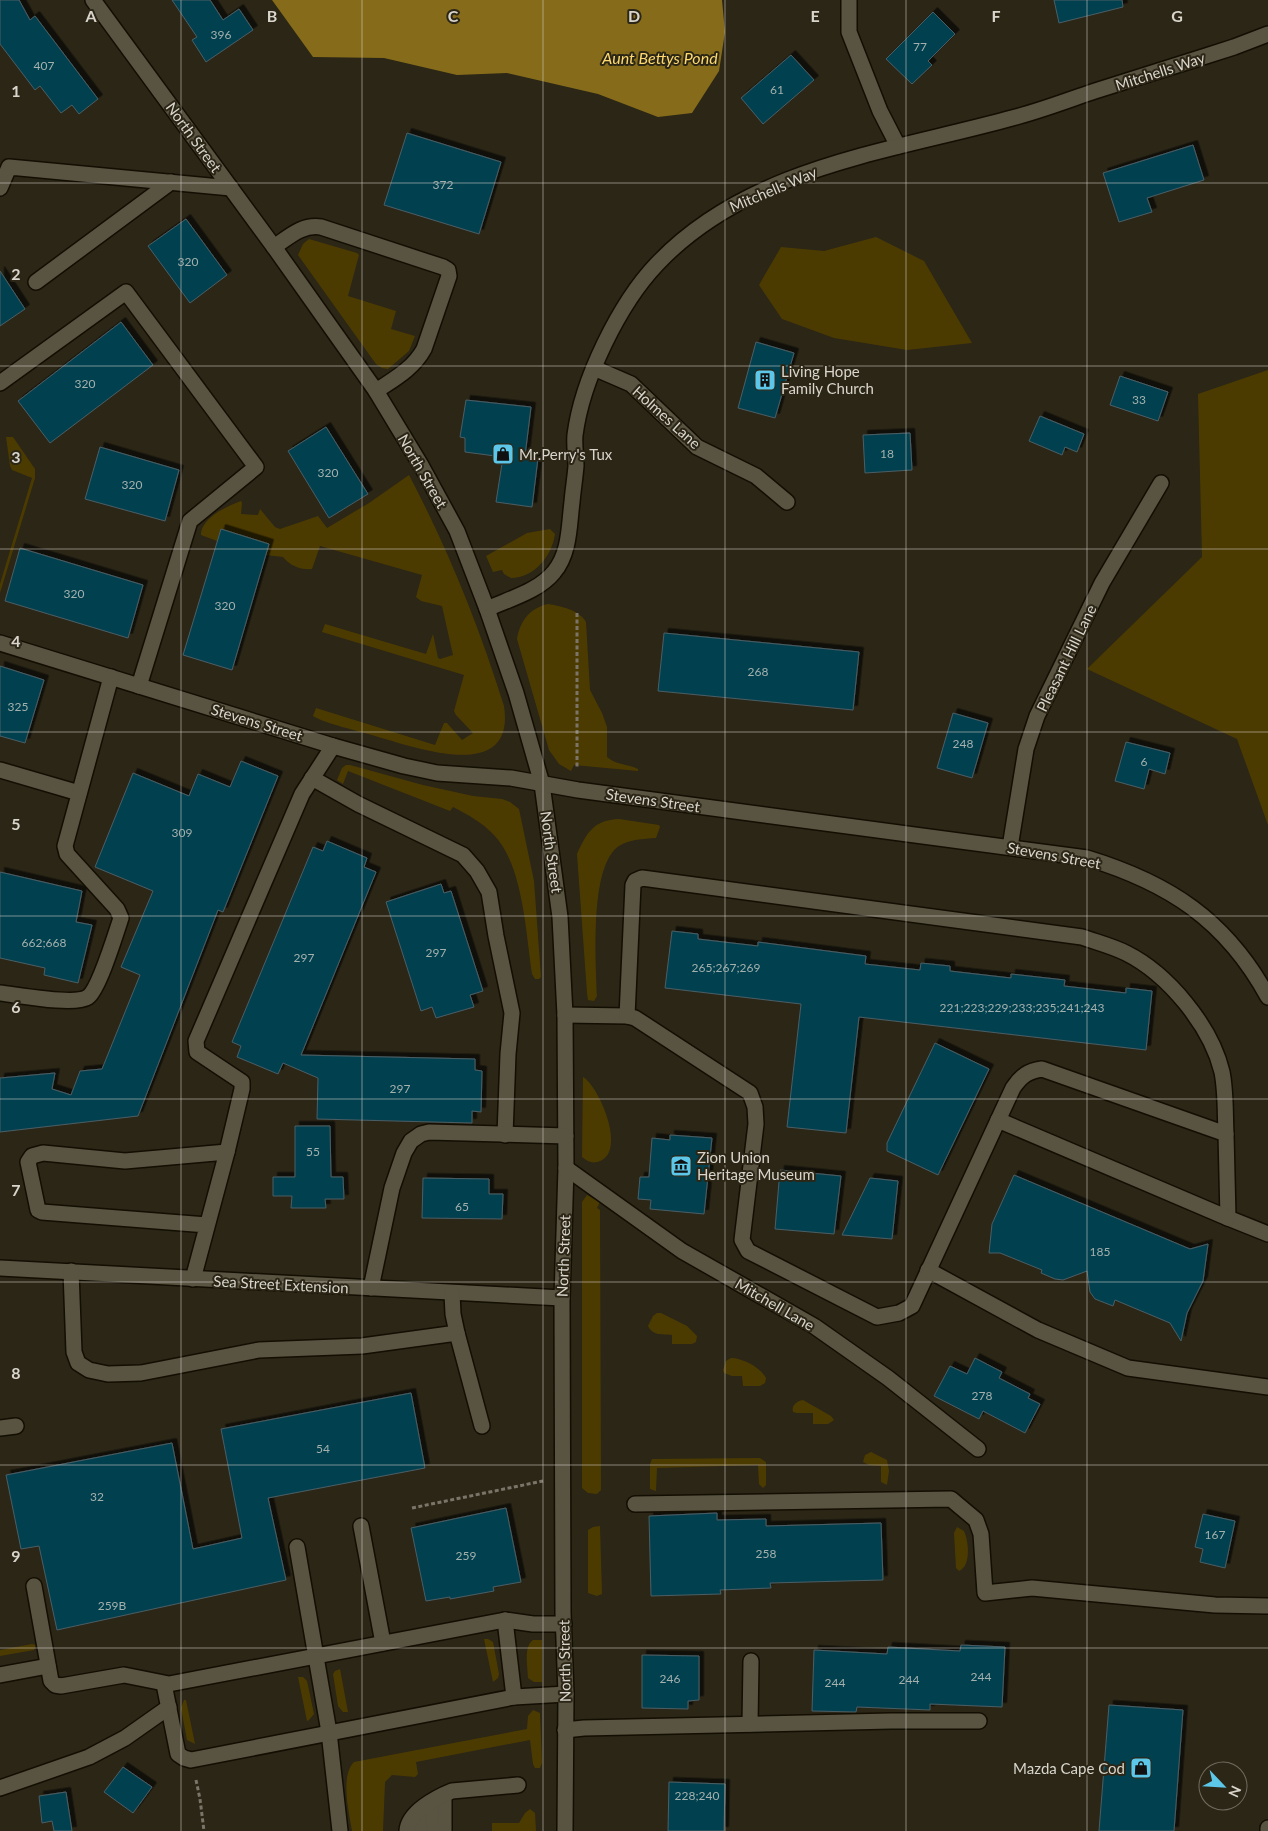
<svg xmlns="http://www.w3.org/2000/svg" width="1268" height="1831" viewBox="0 0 1268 1831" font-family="Lato,sans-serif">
<defs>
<filter id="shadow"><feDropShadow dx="4.5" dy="-4.5" stdDeviation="0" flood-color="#0009"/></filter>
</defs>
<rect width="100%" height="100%" fill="#2b2616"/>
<g fill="#4c3b00">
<polygon points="876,237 924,261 972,343 907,350 834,338 782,319 759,285 781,247 824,251"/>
<polygon points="309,239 357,253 359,255 348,296 396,311 391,329 415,336 409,351 388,369 382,368 376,364 298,255 303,244"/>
<polygon points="1268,370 1268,825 1237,739 1087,669 1202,557 1198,394"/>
<polygon points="6,437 13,437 35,469 35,478 0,593 0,584 32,478 12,470 10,466"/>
<path d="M409 475C448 549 479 626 504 706 516 785 414 747 375 736 359 731 326 724 313 716L316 708 435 745 444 723H447L462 740 473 733 456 715 454 711 464 675 322 632 325 624 426 654 433 634 438 658 440 659 453 655 442 606 421 601 416 597 422 575 320 546 312 569C301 570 290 566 283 557L266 555 269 544 221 529 217 541 201 535C201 518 227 506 241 501L242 503 241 514 258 515 260 509 275 527 280 529 318 516 327 528 369 503Z"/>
<path d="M550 529 555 534C552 556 534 578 511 578L504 574 502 570 493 572 486 556 527 533Z"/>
<path d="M548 604C561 606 579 610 586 622L590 690 602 713 607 727V757C616 765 628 764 638 769V771L574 765 571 771 559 764 549 750 517 639C520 621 530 608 548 604Z"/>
<path d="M346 765H350L423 785 473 796 502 799 510 802 519 809 534 881 541 977 539 979H535L532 974C526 934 523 865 494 835 483 823 467 814 453 807L450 811 348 771 343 784 337 780 342 768Z"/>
<path d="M619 819 659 825 660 827 656 838C643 839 630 839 619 846 589 866 596 962 597 996L594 1001 588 1000 587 993 577 854C587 832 594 820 619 819Z"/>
<path d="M583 1077C599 1086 627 1151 600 1161 593 1164 588 1162 582 1157Z"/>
<polygon points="587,1195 600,1202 597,1208 600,1210 601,1490 597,1494 588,1493 582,1488 582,1202"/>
<path d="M657 1313H661L687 1326 697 1336 696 1342 692 1344H672V1335C662 1334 653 1336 648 1326L653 1316Z"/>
<path d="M731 1358C743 1358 761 1368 766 1378L765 1383 760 1386H743L742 1376H732L724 1373 723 1370 726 1361Z"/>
<path d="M803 1400 831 1416 834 1420 828 1424H813V1413H797L793 1412C791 1405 797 1401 803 1400Z"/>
<polygon points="871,1452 887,1460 889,1471 887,1485 881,1482 881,1466 869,1465 863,1462 865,1455"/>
<polygon points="760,1458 766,1462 766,1485 763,1488 759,1484 758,1465 657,1468 656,1491 650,1489 650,1464 652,1459"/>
<polygon points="600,1526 602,1594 597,1596 588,1593 588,1530 593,1527"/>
<path d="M957 1527 964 1531C969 1542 971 1566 959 1571L956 1568 954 1533Z"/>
<polygon points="484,1639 488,1639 493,1642 499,1674 498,1678 493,1682"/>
<path d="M533 1640H542V1682H534L528 1678C528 1667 523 1647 533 1640Z"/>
<polygon points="32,1644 36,1645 34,1650 0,1656 0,1650"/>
<polygon points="340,1669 348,1712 343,1712 338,1706 333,1674 335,1671"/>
<polygon points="298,1677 303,1677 307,1681 314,1714 309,1720 307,1721"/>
<polygon points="184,1700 186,1700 195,1744 187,1740 181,1708"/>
<path d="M533 1710 540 1713 542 1763 540 1768H535L533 1764 530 1740 416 1762 418 1774 415 1777 392 1775 385 1782 383 1831H352C349 1812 340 1776 354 1762L527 1729 528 1716Z"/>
<polygon points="530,1809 535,1813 536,1831 492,1831 492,1823 519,1823 525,1813"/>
</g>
<polygon fill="#866c1a" points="272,0 722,0 725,32 719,71 692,113 658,117 598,94 507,73 457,75 384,58 313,57"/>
<g fill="#064050" stroke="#4a5e65" filter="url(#shadow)">
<polygon points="0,0 19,0 30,20 35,16 98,99 79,114 72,105 61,113 40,86 35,90 0,44"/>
<polygon points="172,0 210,0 223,20 239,9 253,30 206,62 192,40 197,37"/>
<polygon points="1054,0 1122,0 1123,7 1059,23"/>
<polygon points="933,12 955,34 928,61 932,65 912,84 886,59"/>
<polygon points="791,55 814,80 763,124 741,98"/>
<polygon points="407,133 501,162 479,234 384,205"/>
<polygon points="1193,145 1204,180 1147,198 1152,212 1119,222 1103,173"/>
<polygon points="186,219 227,275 190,303 148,246"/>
<polygon points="0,271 25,309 0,326"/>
<polygon points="121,322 153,365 50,443 18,401"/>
<polygon points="756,342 794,353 775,418 738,408"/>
<polygon points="1120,376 1168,392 1158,421 1110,405"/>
<polygon points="466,400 531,407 525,456 538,458 532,507 496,502 503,457 465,452 465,438 460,437"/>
<polygon points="1040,416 1084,434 1077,452 1065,447 1062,455 1029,441"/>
<polygon points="326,427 368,494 329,518 288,451"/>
<polygon points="910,433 912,470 865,473 863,435"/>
<polygon points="100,447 179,470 165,521 85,499"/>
<polygon points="221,529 269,544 232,670 183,655"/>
<polygon points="20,548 143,585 128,638 5,601"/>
<polygon points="664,633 859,652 853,710 658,691"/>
<polygon points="0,666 44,680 25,743 0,736"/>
<polygon points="953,713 988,723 972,778 937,768"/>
<polygon points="1126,742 1170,753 1165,774 1149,769 1144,789 1115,781"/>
<polygon points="241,761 278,776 223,912 218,910 138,1116 0,1132 0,1078 55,1073 52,1089 71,1095 80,1071 102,1069 140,975 121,967 153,891 95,867 133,773 189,796 198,774 230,787"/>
<polygon points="327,841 367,858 364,867 376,872 301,1055 475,1059 475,1070 482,1071 481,1112 472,1111 472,1123 317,1119 318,1078 283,1063 278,1074 237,1057 241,1046 232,1042 313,847 323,851"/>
<polygon points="0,872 82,891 76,922 92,925 78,983 44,975 45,968 0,958"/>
<polygon points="441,884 444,893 451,891 483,991 470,995 474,1007 436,1018 432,1007 421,1011 386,902"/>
<polygon points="672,931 698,934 698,939 758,946 758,942 866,956 865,964 920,970 921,963 950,966 950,971 1011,978 1011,974 1065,980 1064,986 1126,993 1126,988 1152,991 1146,1050 859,1017 846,1133 787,1127 801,1004 665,988"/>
<polygon points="935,1043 989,1069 938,1175 887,1151 887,1143"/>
<polygon points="295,1126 330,1126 331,1177 343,1177 344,1199 325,1199 326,1208 291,1208 292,1196 273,1196 273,1177 295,1177"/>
<polygon points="670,1135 712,1138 704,1214 650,1209 651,1200 638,1199 640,1177 649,1177 652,1138 670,1140"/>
<polygon points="780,1170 841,1176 834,1234 775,1229"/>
<polygon points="1014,1175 1190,1249 1208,1244 1203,1281 1187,1313 1181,1341 1170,1323 1115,1300 1113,1306 1095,1299 1090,1292 1087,1271 1063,1280 1055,1279 1041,1273 1042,1270 1000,1253 989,1253 992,1224"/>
<polygon points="423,1178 489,1179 489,1194 503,1194 502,1219 422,1218"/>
<polygon points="870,1178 898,1181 892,1239 842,1235"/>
<polygon points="975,1358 1002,1372 999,1378 1030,1394 1028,1398 1040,1404 1025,1433 983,1411 979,1419 934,1396 950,1366 967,1374"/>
<polygon points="411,1393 425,1468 268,1498 286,1580 57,1630 39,1546 21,1549 6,1475 172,1443 193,1549 242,1538 221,1429"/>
<polygon points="506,1508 521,1582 493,1587 494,1591 450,1599 450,1597 426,1601 411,1528"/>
<polygon points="717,1513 717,1520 766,1519 766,1526 881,1523 883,1580 770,1583 771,1588 720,1590 721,1594 651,1596 649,1516"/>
<polygon points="1203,1514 1235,1521 1225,1568 1200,1562 1203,1549 1195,1547"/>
<polygon points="961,1645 1005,1647 1002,1707 930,1704 930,1710 857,1707 856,1712 812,1711 814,1650 887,1654 888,1647 960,1651"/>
<polygon points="642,1655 699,1656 699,1700 688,1701 688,1709 642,1708"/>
<polygon points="1109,1705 1183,1710 1174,1831 1099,1831"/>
<polygon points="123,1767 152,1787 133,1813 104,1792"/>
<polygon points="669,1782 725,1784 724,1831 668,1831"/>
<polygon points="66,1792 72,1831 54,1831 52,1821 42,1823 39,1796"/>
</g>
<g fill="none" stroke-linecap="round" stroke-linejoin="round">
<g stroke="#130e02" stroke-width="18">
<g id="minor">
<polyline points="93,0 274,247 376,391 422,467 457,531 487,609 516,693 542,784 560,917 565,1015 566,1168 562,1298 563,1613 566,1694 565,1831"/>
<polyline points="849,0 849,32 880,111 898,146"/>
<polyline points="0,188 9,167 231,188"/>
<path d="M274 247C289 237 302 224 321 227L443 267 448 270 449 276 424 349C413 369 394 379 376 391"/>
<polyline points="36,282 171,182"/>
<polyline points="594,368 631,384 697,447 756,476 787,502"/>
<polyline points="0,383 126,292 256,467 190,521 139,686"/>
<path d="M487 609C509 599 539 591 554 572 570 553 569 525 572 502 573 490 575 478 576 466 576 456 574 445 575 435 582 380 619 304 657 264 749 167 889 152 1012 118 1040 111 1068 100 1095 91 1142 76 1188 62 1234 47L1268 34"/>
<path d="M0 643 333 746 404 766 437 773 511 778 578 790 1087 858C1169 883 1226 920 1268 997"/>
<polyline points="0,770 79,793"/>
<polyline points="312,778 358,804 463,855 477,871 489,892 496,936 512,1013 508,1054 505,1135"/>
<polyline points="1010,847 1026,749 1037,716 1102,583 1161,483"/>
<path d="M0 993C18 995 75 1006 88 997 99 989 116 933 121 918L117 909 67 854 65 846 111 677"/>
<path d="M565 1015 627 1016 635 1018 750 1093 755 1107 756 1124 742 1240 748 1251 877 1317 899 1313 912 1306 1013 1088C1021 1076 1028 1071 1042 1069L1226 1134 1228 1218 1268 1234"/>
<path d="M627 1016 633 885 635 881 642 878 1082 937C1096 942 1112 946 1126 953 1168 974 1211 1026 1222 1072 1226 1092 1225 1114 1226 1134"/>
<polyline points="998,1120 1228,1218"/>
<polyline points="227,1152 242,1089 242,1082 197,1052 196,1041 302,794 333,746"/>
<polyline points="566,1168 682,1251 814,1326 888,1378 978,1449"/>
<polyline points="0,1268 562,1298"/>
<polyline points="928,1270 1038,1330 1128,1368 1268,1387"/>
<polyline points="71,1271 74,1352 78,1363 89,1370 108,1374 141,1373 259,1350 362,1346 457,1333 453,1314 452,1293"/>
<polyline points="193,1279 227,1152 125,1161 43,1153 32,1156 28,1162 38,1210 42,1212 207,1225"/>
<polyline points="371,1288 392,1188 404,1153 411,1141 421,1134 429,1132 566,1136"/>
<polyline points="457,1333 482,1426"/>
<polyline points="0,1428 16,1426"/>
<polyline points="635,1504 951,1499 976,1520 981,1534 985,1593 1032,1588 1215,1605 1268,1606"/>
<polyline points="361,1526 383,1643"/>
<polyline points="297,1547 329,1732 340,1831"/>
<polyline points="34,1586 51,1681 55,1685 61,1686 124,1675 169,1684 505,1620 533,1624 564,1624"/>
<polyline points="505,1620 514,1697"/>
<polyline points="0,1675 48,1666"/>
<polyline points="164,1684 178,1754 184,1758 191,1760 514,1697 566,1694"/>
<polyline points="750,1724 751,1661"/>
<polyline points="565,1730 584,1728 891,1721 979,1721"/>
<polyline points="0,1788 89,1757 125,1738 169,1707"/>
<polyline points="444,1795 444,1831"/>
<polyline points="431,1803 431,1831"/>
<polyline points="419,1812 419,1831"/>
<path d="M407 1831C408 1812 437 1797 452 1791L518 1785"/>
<polyline points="1268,1831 1268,1828"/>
</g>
</g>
<g stroke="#7a7568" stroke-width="3" stroke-dasharray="4 2.5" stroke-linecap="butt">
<polyline points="577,613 577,769"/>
<polyline points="412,1508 543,1481"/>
<polyline points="196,1780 200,1799 204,1831"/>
</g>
<use href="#minor" stroke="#595342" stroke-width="15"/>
</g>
<path fill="none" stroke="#d9d5cc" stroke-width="1" stroke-opacity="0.55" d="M181 0V1831M362 0V1831M543 0V1831M725 0V1831M906 0V1831M1087 0V1831M0 183H1268M0 366H1268M0 549H1268M0 732H1268M0 916H1268M0 1099H1268M0 1282H1268M0 1465H1268M0 1648H1268"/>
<defs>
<g id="building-square" transform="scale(1.125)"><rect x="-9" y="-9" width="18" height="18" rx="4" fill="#5cc7e8" stroke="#2b2616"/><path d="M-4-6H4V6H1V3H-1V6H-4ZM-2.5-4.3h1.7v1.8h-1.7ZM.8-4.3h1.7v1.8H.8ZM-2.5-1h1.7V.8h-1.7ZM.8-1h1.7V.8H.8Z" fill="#111"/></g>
<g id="shop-square" transform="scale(1.125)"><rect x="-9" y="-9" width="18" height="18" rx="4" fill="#5cc7e8" stroke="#2b2616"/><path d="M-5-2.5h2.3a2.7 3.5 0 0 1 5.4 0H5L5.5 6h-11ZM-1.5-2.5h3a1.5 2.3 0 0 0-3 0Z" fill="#111"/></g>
<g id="museum-square" transform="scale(1.125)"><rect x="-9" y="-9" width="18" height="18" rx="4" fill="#5cc7e8" stroke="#2b2616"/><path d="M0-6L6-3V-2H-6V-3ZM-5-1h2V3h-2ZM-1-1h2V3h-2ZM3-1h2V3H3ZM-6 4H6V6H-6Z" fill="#111"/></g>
</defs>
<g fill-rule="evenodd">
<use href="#building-square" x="765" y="380"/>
<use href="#shop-square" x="503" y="454"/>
<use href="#museum-square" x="681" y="1166"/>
<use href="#shop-square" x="1141" y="1768"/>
</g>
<g text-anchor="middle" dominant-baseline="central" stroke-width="4" stroke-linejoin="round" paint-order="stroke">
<g font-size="12" fill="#a4b0ad">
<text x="221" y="34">396</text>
<text x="920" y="46">77</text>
<text x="44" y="65">407</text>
<text x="777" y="89">61</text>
<text x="443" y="184">372</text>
<text x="188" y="261">320</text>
<text x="85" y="383">320</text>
<text x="1139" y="399">33</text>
<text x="887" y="453">18</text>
<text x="328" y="472">320</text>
<text x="132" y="484">320</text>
<text x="74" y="593">320</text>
<text x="225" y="605">320</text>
<text x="758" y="671">268</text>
<text x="18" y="706">325</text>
<text x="963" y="743">248</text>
<text x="1144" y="761">6</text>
<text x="182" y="832">309</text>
<text x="44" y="942">662;668</text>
<text x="436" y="952">297</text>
<text x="304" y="957">297</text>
<text x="726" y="967">265;267;269</text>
<text x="1022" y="1007">221;223;229;233;235;241;243</text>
<text x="400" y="1088">297</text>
<text x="313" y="1151">55</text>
<text x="462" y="1206">65</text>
<text x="1100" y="1251">185</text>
<text x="982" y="1395">278</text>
<text x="323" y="1448">54</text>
<text x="97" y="1496">32</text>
<text x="1215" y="1534">167</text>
<text x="766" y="1553">258</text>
<text x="466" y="1555">259</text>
<text x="112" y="1605">259B</text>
<text x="981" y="1676">244</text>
<text x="670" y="1678">246</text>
<text x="909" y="1679">244</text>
<text x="835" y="1682">244</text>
<text x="697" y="1795">228;240</text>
</g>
<g font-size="15" fill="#d9d5cc" stroke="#2b2616">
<text transform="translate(1160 71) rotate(-18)">Mitchells Way</text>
<text transform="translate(194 137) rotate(54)">North Street</text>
<text transform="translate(773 189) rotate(-23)">Mitchells Way</text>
<text transform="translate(667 417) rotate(42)">Holmes Lane</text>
<text transform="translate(423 471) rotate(60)">North Street</text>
<text transform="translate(1066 658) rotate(-64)">Pleasant Hill Lane</text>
<text transform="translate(257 722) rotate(17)">Stevens Street</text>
<text transform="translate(653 800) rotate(8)">Stevens Street</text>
<text transform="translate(552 852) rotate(82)">North Street</text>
<text transform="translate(1054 855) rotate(10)">Stevens Street</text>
<text transform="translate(563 1256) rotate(-88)">North Street</text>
<text transform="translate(281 1284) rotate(3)">Sea Street Extension</text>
<text transform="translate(775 1304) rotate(30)">Mitchell Lane</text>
<text transform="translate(564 1661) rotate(-91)">North Street</text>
</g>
<g font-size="15" fill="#d9d5cc" stroke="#2b2616" text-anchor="start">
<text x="781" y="371">Living Hope<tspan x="781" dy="17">Family Church</tspan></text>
<text x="519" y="454">Mr.Perry's Tux</text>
<text x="697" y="1157">Zion Union<tspan x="697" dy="17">Heritage Museum</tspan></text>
<text x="1125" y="1768" text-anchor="end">Mazda Cape Cod</text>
</g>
<g font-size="16" font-style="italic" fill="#fdd970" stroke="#2b2616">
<text x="660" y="57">Aunt Bettys Pond</text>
</g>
</g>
<g font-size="16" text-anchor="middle" font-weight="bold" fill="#d9d5cc" stroke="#2b2616" stroke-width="4" stroke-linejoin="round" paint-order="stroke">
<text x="91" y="22">A</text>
<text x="272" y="22">B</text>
<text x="453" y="22">C</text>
<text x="634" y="22">D</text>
<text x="815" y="22">E</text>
<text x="996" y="22">F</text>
<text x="1177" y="22">G</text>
<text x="16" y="97">1</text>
<text x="16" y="280">2</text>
<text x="16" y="463">3</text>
<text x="16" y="647">4</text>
<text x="16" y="830">5</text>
<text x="16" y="1013">6</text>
<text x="16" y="1196">7</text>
<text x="16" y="1379">8</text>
<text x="16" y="1562">9</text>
</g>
<g transform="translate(1223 1786) rotate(115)"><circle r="24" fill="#2b2616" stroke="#716c5f"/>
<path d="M0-4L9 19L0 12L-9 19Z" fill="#5cc7e8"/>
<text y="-8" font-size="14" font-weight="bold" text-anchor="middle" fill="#d9d5cc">N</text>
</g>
</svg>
